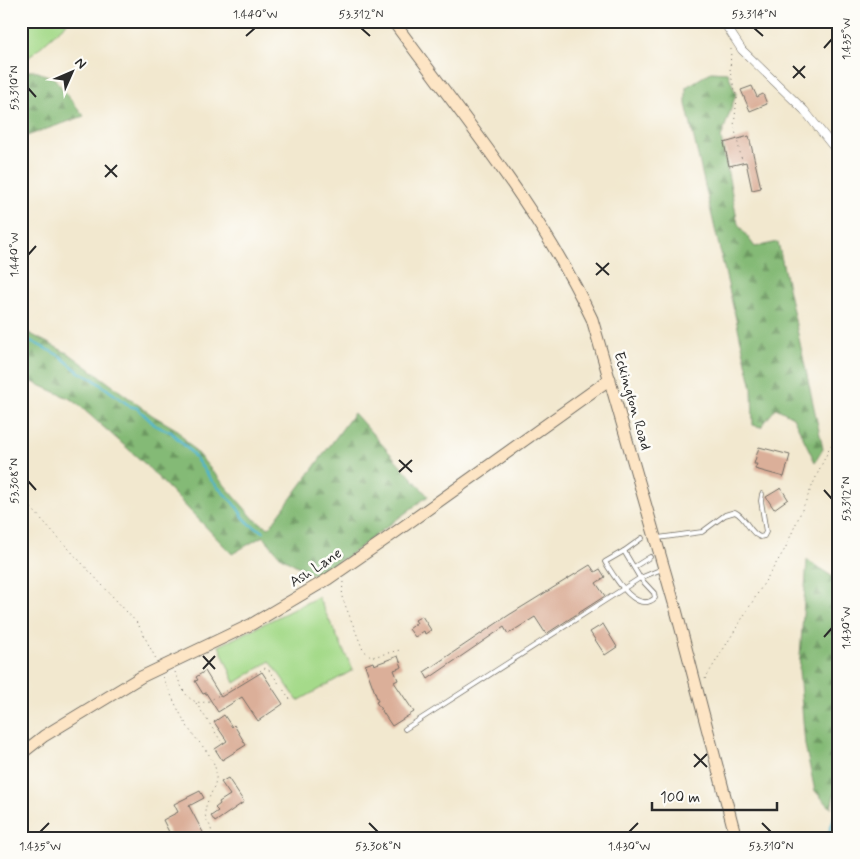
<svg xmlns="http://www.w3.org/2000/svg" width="860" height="859" viewBox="0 0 860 859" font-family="Mynerve,sans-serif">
<defs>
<pattern id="forest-firs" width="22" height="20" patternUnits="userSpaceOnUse" patternTransform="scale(1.25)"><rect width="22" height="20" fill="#84ba76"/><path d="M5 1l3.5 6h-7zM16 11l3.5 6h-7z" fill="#6c9761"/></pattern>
</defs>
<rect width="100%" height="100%" fill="#fdfcf7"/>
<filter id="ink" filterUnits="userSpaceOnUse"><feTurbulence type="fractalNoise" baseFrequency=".02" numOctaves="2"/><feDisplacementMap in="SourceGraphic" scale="10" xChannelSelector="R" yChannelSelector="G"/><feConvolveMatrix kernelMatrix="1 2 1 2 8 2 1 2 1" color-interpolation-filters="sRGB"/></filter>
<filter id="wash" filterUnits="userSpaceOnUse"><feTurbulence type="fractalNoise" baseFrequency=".0096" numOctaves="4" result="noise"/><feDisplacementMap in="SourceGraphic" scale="20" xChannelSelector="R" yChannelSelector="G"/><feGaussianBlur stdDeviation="1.12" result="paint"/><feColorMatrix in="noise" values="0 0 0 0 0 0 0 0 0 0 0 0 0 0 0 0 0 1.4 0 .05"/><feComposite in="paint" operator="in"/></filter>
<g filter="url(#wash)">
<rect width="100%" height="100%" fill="#f2e8cf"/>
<g fill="#a5da8a" stroke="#68825a">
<polygon points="21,21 69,21 26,60 21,70"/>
<polygon points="318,597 353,670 298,701 270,661 235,683 219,646"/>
</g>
<g fill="url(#forest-firs)" stroke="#587250">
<polygon points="21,71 35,71 54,78 84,116 21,138"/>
<polygon points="711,72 728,73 736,94 721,138 738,224 755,247 778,242 823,449 815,462 793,417 776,408 761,427 753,425 752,388 686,104 686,87"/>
<polygon points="21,329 71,355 152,415 176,429 254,519 269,528 354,413 428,496 348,556 314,575 281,557 263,536 232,554 144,463 73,400 21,377"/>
<polygon points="807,560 839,581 839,774 831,808 815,791 805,745 799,670"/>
</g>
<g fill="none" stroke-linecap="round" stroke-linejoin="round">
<g stroke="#4eb5cd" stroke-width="2.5">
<polyline points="21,336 60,356 79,372 93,379 130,406 137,408 156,426 171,432 191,452 212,481 236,506 244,518 251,525 264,532"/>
<path d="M826 838C839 817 838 784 836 760 835 745 833 728 839 713"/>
</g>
</g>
<g id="blocks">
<g fill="#dbaf99">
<polygon points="752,86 757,97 763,94 767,104 750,111 741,90"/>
<polygon points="749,136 761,188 752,190 746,162 729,166 724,143"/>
<polygon points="759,447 790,455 784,477 755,469 757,464 754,464"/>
<polygon points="781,488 788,499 774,509 766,497"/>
<polygon points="590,565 595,572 600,569 605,577 596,583 605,596 546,634 535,617 508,634 504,627 428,679 424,672 509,615"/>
<polygon points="422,616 431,630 425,634 424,631 415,637 409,629 417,623 415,620"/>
<polygon points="603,624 617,647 605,655 590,632"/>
<polygon points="398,656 402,667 394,670 398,680 394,682 414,712 392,726 376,702 378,701 365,665 373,662 374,665"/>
<polygon points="205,671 221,697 262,672 283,704 258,721 242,697 218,712 206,693 203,694 195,681 198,680 196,677"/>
<polygon points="224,715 232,727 234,725 246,745 222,760 215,749 227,741 214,722"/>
<polygon points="228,778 244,802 215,822 211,816 218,811 215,808 220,804 219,802 230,795 221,782"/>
<polygon points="200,791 204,798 189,806 206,838 172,838 163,820 178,812 174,804"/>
</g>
</g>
</g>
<g filter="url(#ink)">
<use href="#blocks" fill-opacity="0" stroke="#716d64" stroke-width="1"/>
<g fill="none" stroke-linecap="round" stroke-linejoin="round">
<g stroke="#716d64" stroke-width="5.5">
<g id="lane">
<path d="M658 538 702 532 725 515 735 512C747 518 748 532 760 537L764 536 766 532 761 501 762 494"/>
<path d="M624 551 640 578 654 593 655 598C636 615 614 576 605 562Z"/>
<polyline points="624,551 642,538"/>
<polyline points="634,567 650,557"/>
<polyline points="405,729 623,589 640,578 662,569"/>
</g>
</g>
<g stroke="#716d64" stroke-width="9">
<polyline id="street" points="723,21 742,50 804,110 839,154"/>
</g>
<g stroke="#716d64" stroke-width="13">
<g id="secondary">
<path d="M393 21C463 117 541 211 592 319L676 610 736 838"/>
<polyline points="21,754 44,736 141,677 252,624 328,579 386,539 610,379"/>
</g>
</g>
<g stroke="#716d64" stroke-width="1" stroke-dasharray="1 4" stroke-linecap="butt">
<polyline points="731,49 730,72 737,98 734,126 742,161"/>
<polyline points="21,497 138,624 156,659"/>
<polyline points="343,582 342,597 363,650 372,657 400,650"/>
<path d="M175 672C182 688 188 708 209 701L265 668 270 671 290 699"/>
<path d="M163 677C171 695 179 713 189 729 198 743 214 755 216 772 218 787 206 798 205 812 205 823 214 825 211 838"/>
<polyline points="705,679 785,549 820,468 839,429"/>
<polyline points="196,703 221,741"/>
</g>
<use href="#lane" stroke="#fff" stroke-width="4"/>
<use href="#street" stroke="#fff" stroke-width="8"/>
<use href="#secondary" stroke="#fde5c5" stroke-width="11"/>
</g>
</g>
<path fill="none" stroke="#2b2b2b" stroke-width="2" d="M361 28 370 36M754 28 763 36M246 36 255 28M824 48 832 39M793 66 805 78M793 78 805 66M28 88 36 97M105 165 117 177M105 177 117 165M28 255 36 246M596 263 609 275M596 275 609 263M399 460 412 472M399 472 412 460M28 481 36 490M824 490 832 499M824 637 832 628M203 656 215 669M203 669 215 656M694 754 707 767M694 767 707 754M369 823 378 832M762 823 771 832M40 832 49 823M629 832 638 823"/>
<g text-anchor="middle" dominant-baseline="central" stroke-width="5" stroke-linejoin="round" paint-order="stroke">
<g font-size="15" fill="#2b2b2b" stroke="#fdfcf7">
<text transform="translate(632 401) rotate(74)">Eckington Road</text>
<text transform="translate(316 568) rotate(-33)">Ash Lane</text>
</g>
</g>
<rect width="860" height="859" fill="none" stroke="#fdfcf7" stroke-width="55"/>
<g transform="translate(72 72) rotate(45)" stroke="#fdfcf7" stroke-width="4" paint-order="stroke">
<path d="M0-4L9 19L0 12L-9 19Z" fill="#2b2b2b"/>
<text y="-8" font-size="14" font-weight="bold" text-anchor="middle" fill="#2b2b2b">N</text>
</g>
<path d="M652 802v8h125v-8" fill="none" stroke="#2b2b2b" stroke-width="2.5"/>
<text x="660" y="802" font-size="15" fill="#2b2b2b" stroke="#fdfcf7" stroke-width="4" paint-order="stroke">100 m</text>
<rect x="28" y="28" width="804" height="804" fill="none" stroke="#2b2b2b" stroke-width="2"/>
<g font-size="12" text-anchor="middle" fill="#2b2b2b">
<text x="255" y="18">1.440°W</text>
<text x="361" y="18">53.312°N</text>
<text x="754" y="18">53.314°N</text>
<text transform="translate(846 39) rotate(-90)" y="4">1.435°W</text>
<text transform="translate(14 88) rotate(-90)" y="4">53.310°N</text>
<text transform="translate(14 255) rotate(-90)" y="4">1.440°W</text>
<text transform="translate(14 481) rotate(-90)" y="4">53.308°N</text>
<text transform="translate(846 499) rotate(-90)" y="4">53.312°N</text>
<text transform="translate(846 628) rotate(-90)" y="4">1.430°W</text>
<text x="40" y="850">1.435°W</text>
<text x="378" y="850">53.308°N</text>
<text x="629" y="850">1.430°W</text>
<text x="771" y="850">53.310°N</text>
</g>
</svg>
